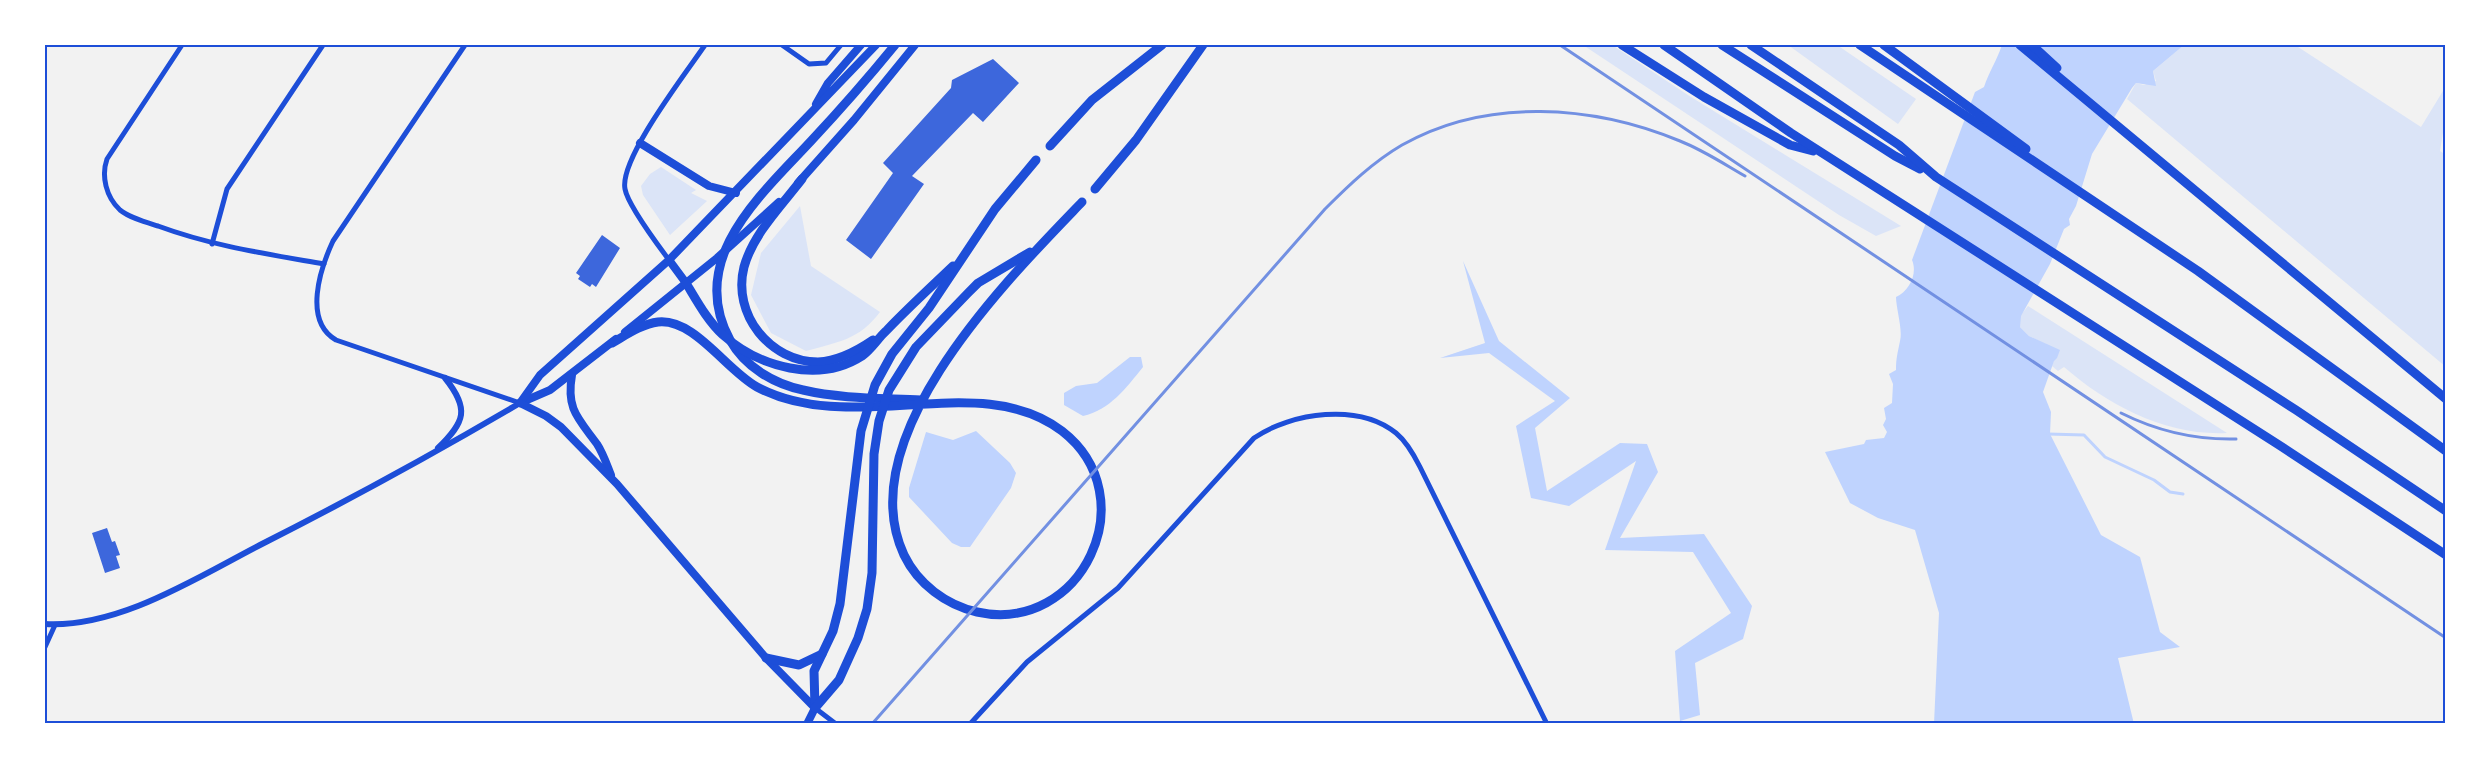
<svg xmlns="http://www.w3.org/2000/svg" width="2491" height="769" viewBox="0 0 2491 769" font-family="'Playfair Display',serif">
<rect width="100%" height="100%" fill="#f2f2f2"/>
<g fill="#dbe4f7">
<polygon points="1583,45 1612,45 1691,97 1901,226 1876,236 1839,215"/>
<polygon points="1788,45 1837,45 1916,99 1898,124"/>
<polygon points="2184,45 2295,45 2421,127 2446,86 2446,114 2440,151 2446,155 2446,367 2127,99 2136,83 2144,85 2156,81 2153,71"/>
<polygon points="661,167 696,190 691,193 707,201 670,235 643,195 641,186 650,174"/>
<path d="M800 206 811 266 880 312C859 340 838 342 806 351L771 333 751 295 761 253Z"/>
<path d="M2028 306 2227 433C2166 436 2109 406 2064 367L2058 371 2052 366 2054 360 2046 344 2029 336 2020 327V316Z"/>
</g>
<g fill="#bfd3fe">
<path d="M2002 45H2184L2153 71 2156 86 2136 83 2132 88 2092 154 2076 206 2069 219 2070 225 2064 229 2050 264 2021 316 2020 327 2029 336 2060 350 2057 358 2054 361 2043 392 2051 412 2050 434 2101 535 2140 557 2160 632 2180 647 2118 658 2134 724H1934L1939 613 1915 530 1878 518 1850 503 1825 452 1864 444 1866 440 1884 438 1887 432 1883 425 1886 419 1884 408 1892 403 1893 384 1889 374 1896 370C1896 357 1898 352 1900 341 1903 330 1896 308 1896 297 1909 291 1918 274 1912 260L1975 92 1984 87C1989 72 1997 60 2002 45Z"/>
<polygon points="1463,261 1499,341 1570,398 1535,428 1547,491 1620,443 1647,444 1658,472 1620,538 1704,534 1752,606 1743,639 1695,663 1700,715 1680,721 1675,651 1731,613 1693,552 1605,550 1636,461 1569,506 1531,498 1516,426 1555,401 1489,353 1440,358 1485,343"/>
<path d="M1130 357H1141L1143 367C1126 388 1110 410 1083 416L1064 405V393L1076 386 1097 383Z"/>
<polygon points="976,431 1010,463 1016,473 1011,488 970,547 961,547 952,543 909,497 909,488 926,432 953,440"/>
</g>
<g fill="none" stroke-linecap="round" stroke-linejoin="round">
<polyline stroke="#bfd3fe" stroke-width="3" points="2048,434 2084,435 2105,457 2154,480 2170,492 2183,494"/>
</g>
<g fill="#3d67dc">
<polygon points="993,59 1019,83 983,122 973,113 912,176 924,184 871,259 846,240 893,173 883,163 951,88 952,80"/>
<polygon points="602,235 620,248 596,287 592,284 590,287 578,279 580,276 576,273"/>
<polygon points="107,528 112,542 115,541 120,555 116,556 120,568 105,573 92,533"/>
</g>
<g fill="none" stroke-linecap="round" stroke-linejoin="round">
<g stroke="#1d4ed8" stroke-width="5">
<path d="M182 45 107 159C101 176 106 197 120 210 130 218 145 222 158 226 212 246 267 254 324 264"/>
<path d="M465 45 333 241C320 269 303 321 336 340L520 403"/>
<polyline points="782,45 809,64 826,63 841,45"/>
<polyline points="212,244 227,189 323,45"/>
<path d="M669 260C658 245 628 206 625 189 619 159 686 73 705 45"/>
<polyline points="45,647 55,625"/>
<polyline points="815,708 836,724"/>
<path d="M970 724 1027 662 1118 588 1254 438C1292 412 1359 403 1396 433 1407 442 1414 455 1420 467L1547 724"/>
</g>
<g stroke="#1d4ed8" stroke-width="6">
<path d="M438 448C465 422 470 409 445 378"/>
<path d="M45 624C119 628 196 578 260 545 349 500 435 453 520 403"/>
</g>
<g stroke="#1d4ed8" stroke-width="8">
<polyline points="816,104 828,83 861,45"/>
<polyline points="640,143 709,186 736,193"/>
<polyline points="798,183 854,120 915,45"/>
<polyline points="669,260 686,283"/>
<polyline points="625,332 717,258 779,202"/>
<path d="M572 375C566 409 578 418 597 444 603 453 607 465 611 475"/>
<polyline points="520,403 550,390 616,339"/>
<polyline points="520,403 540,375 669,260 876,45"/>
<polyline points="520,403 546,416 561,427 617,484 766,658 815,708 807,724"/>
</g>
<g stroke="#1d4ed8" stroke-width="9">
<path d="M895 45C868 78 840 110 811 141 761 195 686 259 730 340 745 367 774 384 803 390 841 399 883 398 921 400"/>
<polyline points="1622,45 1704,97 1790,145 1813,151"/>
<polyline points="1664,45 1791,133 2279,445 2446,555"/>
<polyline points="1722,45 1895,156 1920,169"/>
<polyline points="1751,45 1899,145 1936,177 2296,410 2446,511"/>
<polyline points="1860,45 2198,271 2446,451"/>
<polyline points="1884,45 2026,149"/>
<polyline points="2020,45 2446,399"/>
<polyline points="2032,45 2057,68"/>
<polyline points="1050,146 1092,100 1162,45"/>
<path d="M802 179C782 205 753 234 744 267 732 314 770 362 818 362 839 361 857 351 873 340"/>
<polyline points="1095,189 1136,140 1203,45"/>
<path d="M686 283C697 301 707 320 723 335 759 367 819 384 862 356 872 349 878 338 887 330 908 308 931 287 953 266"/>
<path d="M612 343C626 335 642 324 658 322 694 318 726 370 757 387 853 438 980 368 1062 431 1147 497 1082 635 977 612 946 605 918 584 904 555 849 437 1008 279 1082 202"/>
<polyline points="766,658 799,665 822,654"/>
<polyline points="815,708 814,671 833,631 840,604 861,431 875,385 892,354 929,308 995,209 1036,160"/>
<polyline points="815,708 839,680 858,638 867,609 872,573 874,454 879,421 889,390 916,347 968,293 978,283 1030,252"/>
</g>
<g stroke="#7290e2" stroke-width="3">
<polyline points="1560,45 2446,638"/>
<path d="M2121 413C2157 431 2196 440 2236 439"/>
<path d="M872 724 1325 209C1349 185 1373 162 1402 145 1487 97 1593 105 1680 141 1703 150 1724 164 1745 176"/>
</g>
</g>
<rect width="2491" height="769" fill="none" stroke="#ffffff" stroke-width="93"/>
<rect x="46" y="46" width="2398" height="676" fill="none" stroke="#1d4ed8" stroke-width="2"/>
</svg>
